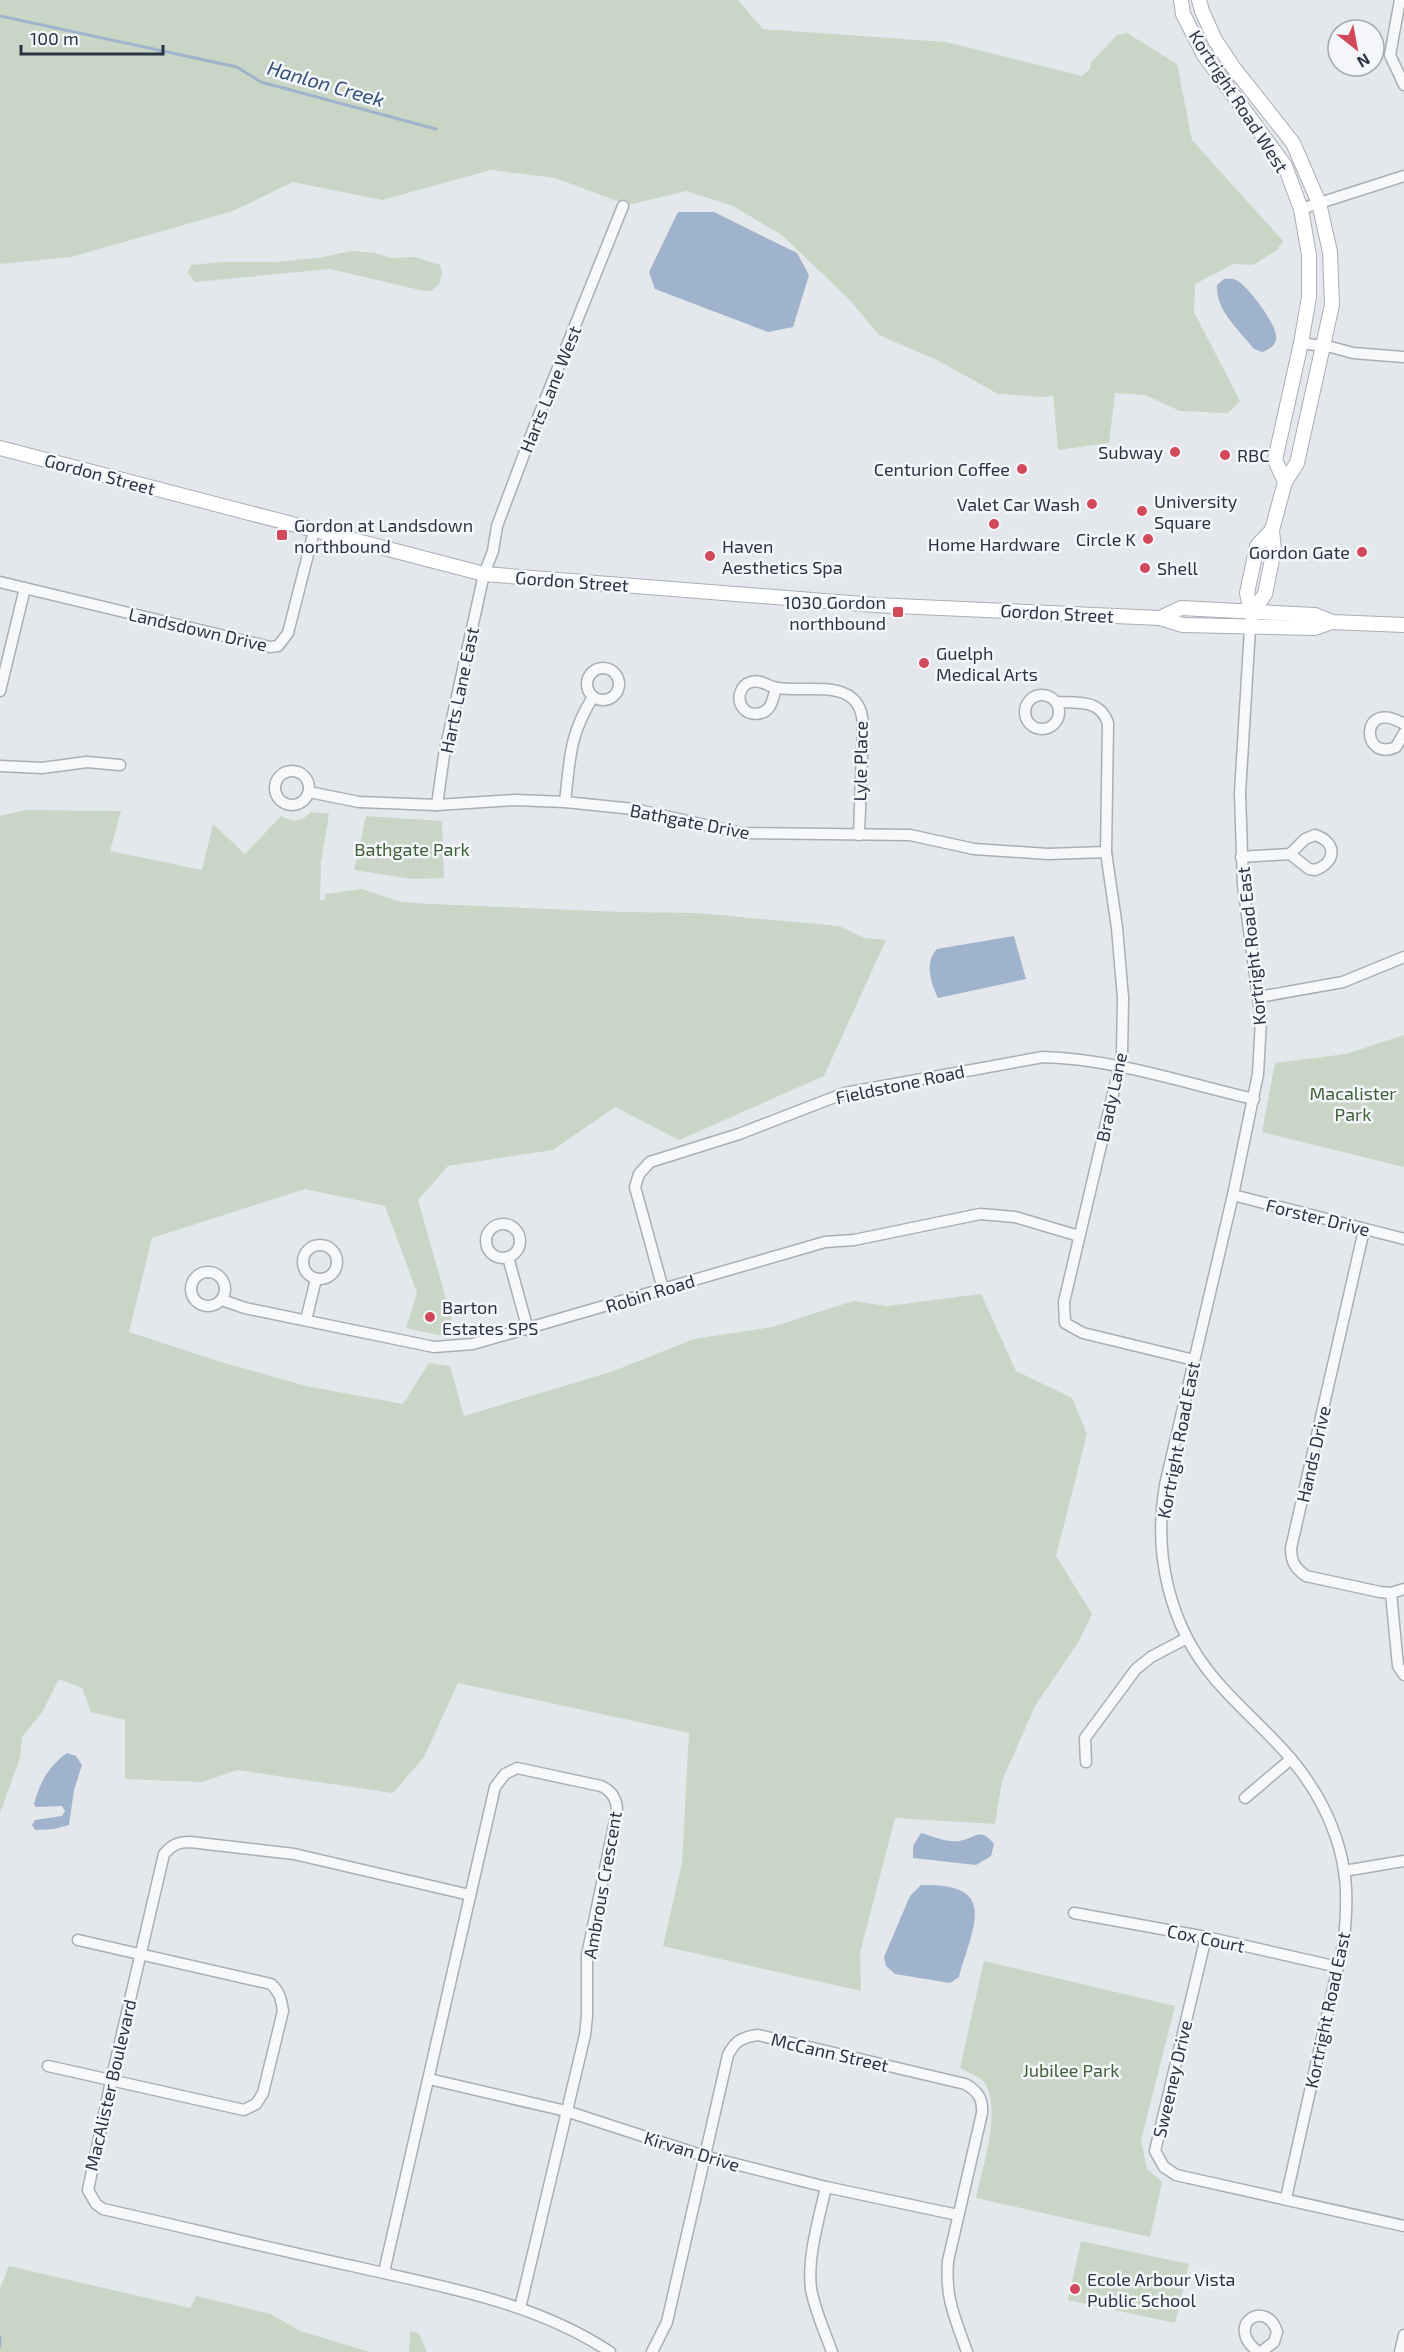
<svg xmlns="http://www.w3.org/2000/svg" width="1404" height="2352" viewBox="0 0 1404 2352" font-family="'Exo 2',sans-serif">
<rect width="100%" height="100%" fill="#e4e7ec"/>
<g fill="#c9d6c5">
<polygon points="0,0 738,0 763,29 946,42 1082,76 1090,69 1091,62 1117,35 1127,33 1177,64 1192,140 1283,241 1277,250 1253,265 1233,264 1195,284 1194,312 1240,401 1228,413 1180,411 1145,395 1115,393 1109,443 1058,450 1053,395 1047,397 998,394 939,361 879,335 848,298 782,235 733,206 686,191 628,205 555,178 491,170 382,200 293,182 233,211 71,257 0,264"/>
<polygon points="352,251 375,253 391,258 415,257 440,265 442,273 439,284 431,291 420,290 330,269 195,282 188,273 191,265 223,262 275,262 318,258"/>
<path d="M25 810 121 811 110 851 202 870 213 824 245 854 281 816C293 823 301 822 311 812L329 814 321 862 320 900H325V894L362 889 401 902 431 904 621 912 697 913 839 926 864 938 886 940 824 1076 679 1140 615 1107 553 1150 448 1166 418 1200 456 1334 438 1335 406 1328 417 1293 385 1206 305 1189 152 1238 129 1332 221 1362 306 1386 403 1404 429 1363 450 1366 464 1416 611 1372 694 1339 772 1327 853 1301 887 1306 981 1294 1016 1371 1072 1398 1087 1434 1056 1556 1092 1614 1079 1641 1035 1706 1002 1781 995 1824 895 1818 860 1953 861 1991 663 1946 682 1863 689 1733 458 1683 424 1757 393 1793 237 1770 202 1782 125 1779V1720L91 1712 82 1688 59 1679 43 1711 22 1737 20 1758 0 1813V816Z"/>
<polygon points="366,816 442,821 444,878 413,879 354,870"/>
<polygon points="1404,1035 1404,1167 1262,1132 1275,1063 1346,1054"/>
<path d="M984 1961 1175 2006 1141 2140 1147 2169 1162 2182 1150 2237 976 2198C982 2169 1005 2102 981 2079 976 2075 967 2072 960 2068Z"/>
<polygon points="1081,2241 1189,2264 1175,2323 1068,2300"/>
<polygon points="9,2266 190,2308 196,2296 271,2314 300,2331 370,2352 0,2352 0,2288"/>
<polygon points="410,2331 419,2333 427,2352 409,2352"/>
</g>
<g fill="#9fb4cc">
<polygon points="678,212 714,212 797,253 809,275 793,327 768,332 655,289 649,272"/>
<path d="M1224 279C1229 279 1233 278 1238 281 1249 288 1280 328 1276 340 1274 347 1268 350 1262 352L1254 349C1240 331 1215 310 1217 285Z"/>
<path d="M1014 936 1026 979 938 998C931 983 924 963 937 949Z"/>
<path d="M67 1753 76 1756 82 1765 74 1790 69 1825 54 1829 35 1830 32 1825 35 1820 62 1816 65 1811 62 1806 36 1807 34 1804C40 1782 48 1767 67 1753Z"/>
<path d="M921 1833C932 1836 948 1843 959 1841 975 1839 980 1826 994 1844L991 1856 976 1865 913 1858V1846Z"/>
<path d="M921 1885C1000 1883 973 1926 959 1977L950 1983 895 1974 886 1966 884 1957 910 1896Z"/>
</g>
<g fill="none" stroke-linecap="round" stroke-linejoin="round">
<g stroke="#9fb4cc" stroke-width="3">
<polyline points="0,16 237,67 261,82 436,129"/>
<polyline points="0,2337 0,2346"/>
</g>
<g stroke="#a9aeb7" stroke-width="13">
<g id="street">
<polyline points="1400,0 1390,55 1404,85"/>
<polyline points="1301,209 1404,176"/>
<polyline points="1301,343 1331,347 1353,353 1404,357"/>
<polyline points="0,582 270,647 278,646 288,633 314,531"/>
<path d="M1250 628 1240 793 1243 885 1261 1020 1258 1074 1233 1195 1165 1485C1153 1553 1169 1625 1214 1678 1244 1714 1283 1743 1309 1783 1326 1808 1340 1841 1344 1871 1348 1893 1346 1918 1344 1940L1286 2198"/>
<circle cx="603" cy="684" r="16"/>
<path d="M776 688C774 694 773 701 770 706 765 715 750 717 743 708 736 699 740 685 751 682 762 679 768 687 778 688 810 693 861 676 863 725L859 835"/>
<polyline points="0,691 25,588"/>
<circle cx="1042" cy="712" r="17"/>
<path d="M1056 702C1078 703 1100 699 1108 723L1106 852 1117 928 1123 998 1122 1056 1064 1302 1065 1323 1083 1333 1194 1360"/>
<path d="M1404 724C1359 697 1361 763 1396 747L1404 733"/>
<polyline points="0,766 42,768 87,762 120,765"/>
<circle cx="292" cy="788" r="17"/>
<polyline points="309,792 359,802 437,805 514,800 565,802 634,809 741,833 910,835 974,849 1048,854 1106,852"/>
<path d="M565 802C570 759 569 735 593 697"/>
<polyline points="437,805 444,755 484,574 493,551 497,526 535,425 623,206"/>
<path d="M1241 857 1290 854 1309 869 1315 870C1337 862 1337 842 1315 835L1305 839 1290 854"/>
<polyline points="1259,997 1343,982 1404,957"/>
<polyline points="1233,1195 1404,1239"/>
<circle cx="503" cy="1241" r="17"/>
<path d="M1364 1230 1291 1548C1291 1562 1295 1568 1306 1576L1380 1592 1391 1593 1404 1589"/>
<circle cx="320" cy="1262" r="17"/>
<polyline points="508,1257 528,1330"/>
<circle cx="208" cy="1289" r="17"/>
<path d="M663 1289 635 1187 639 1174 650 1162 739 1134 845 1093 1043 1057C1115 1059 1184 1083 1254 1099"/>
<polyline points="222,1300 245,1308 434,1347 473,1344 825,1242 854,1240 980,1214 1015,1217 1079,1236"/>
<polyline points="306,1320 316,1279"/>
<polyline points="1391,1593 1398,1666 1404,1675"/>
<polyline points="1086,1762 1085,1738 1136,1669 1151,1657 1187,1638"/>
<polyline points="1245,1798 1291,1759"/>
<polyline points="1344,1871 1404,1861"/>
<path d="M470 1895 294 1854 190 1842C178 1842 172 1845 164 1854L111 2081 88 2190 96 2204 103 2209C188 2228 272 2249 357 2267 444 2287 535 2302 610 2352"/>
<polyline points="1074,1913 1206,1937 1338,1967"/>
<polyline points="1206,1937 1155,2151 1164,2167 1176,2175 1404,2226"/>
<path d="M48 2066 244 2110 256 2104 263 2093 283 2011C281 1999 280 1992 271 1984L78 1940"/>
<polyline points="429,2079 566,2111 704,2156 826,2187 958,2215"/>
<path d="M826 2187C819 2219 807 2257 811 2289 815 2311 825 2332 832 2352"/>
<path d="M384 2272 495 1787 505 1774 517 1768 601 1786C612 1791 617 1799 617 1811L587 1955V2016L585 2035 520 2308"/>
<path d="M652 2352 667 2322 728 2055C735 2041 742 2037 758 2035L965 2084C978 2091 983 2099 982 2113L948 2261C945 2298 955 2318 967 2352"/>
<path d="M1258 2352C1223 2324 1267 2298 1277 2332L1274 2342 1261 2352"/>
<polyline points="1400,2352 1404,2335"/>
</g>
</g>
<g stroke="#a9aeb7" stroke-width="16">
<g id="secondary">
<polyline points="1181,0 1183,14 1204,55 1285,166 1301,209 1309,255 1309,297 1301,343 1275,460 1285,482"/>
<polyline points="1199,0 1202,11 1215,40 1233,67 1293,143 1319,203 1330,252 1332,305 1297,463 1285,482 1272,530 1274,550 1265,594 1252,613"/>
<polyline points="0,448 484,574 875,605 1160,618 1183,625 1315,628 1332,622"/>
<polyline points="1252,616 1247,593 1257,546 1272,530"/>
<polyline points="1160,618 1181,608 1315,615 1332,622 1404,625"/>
</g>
</g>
<use href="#street" stroke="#f7f8fa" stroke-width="10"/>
<use href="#secondary" stroke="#fff" stroke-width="14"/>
</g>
<g fill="#d1495b" stroke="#f4f6f9" stroke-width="2">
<circle cx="1175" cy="452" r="6"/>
<circle cx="1225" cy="455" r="6"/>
<circle cx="1022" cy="469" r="6"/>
<circle cx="1092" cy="504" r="6"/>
<circle cx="1142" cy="511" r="6"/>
<circle cx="994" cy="524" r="6"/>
<rect x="276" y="529" width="12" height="12" rx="3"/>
<circle cx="1148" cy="539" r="6"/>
<circle cx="1362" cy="552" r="6"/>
<circle cx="710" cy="556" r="6"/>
<circle cx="1145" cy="568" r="6"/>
<rect x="892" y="606" width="12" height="12" rx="3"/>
<circle cx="924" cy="663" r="6"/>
<circle cx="430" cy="1317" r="6"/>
<circle cx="1075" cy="2289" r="6"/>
</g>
<g text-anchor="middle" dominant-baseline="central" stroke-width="5" stroke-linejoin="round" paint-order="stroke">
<g font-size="18" fill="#2b3445" stroke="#f4f6f9">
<text transform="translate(1239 101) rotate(57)">Kortright Road West</text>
<text transform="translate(550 389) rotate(-68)">Harts Lane West</text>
<text transform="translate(100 474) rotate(15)">Gordon Street</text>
<text transform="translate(572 581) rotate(4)">Gordon Street</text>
<text transform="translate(1057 613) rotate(3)">Gordon Street</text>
<text transform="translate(198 629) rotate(13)">Landsdown Drive</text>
<text transform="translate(459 690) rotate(-78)">Harts Lane East</text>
<text transform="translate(860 761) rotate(-89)">Lyle Place</text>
<text transform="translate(690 821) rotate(11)">Bathgate Drive</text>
<text transform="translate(1251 946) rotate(-96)">Kortright Road East</text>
<text transform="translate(900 1084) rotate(-12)">Fieldstone Road</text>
<text transform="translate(1111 1097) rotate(-78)">Brady Lane</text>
<text transform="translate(1318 1217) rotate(14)">Forster Drive</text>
<text transform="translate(650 1293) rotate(-17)">Robin Road</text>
<text transform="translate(1178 1440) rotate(-79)">Kortright Road East</text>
<text transform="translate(1313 1454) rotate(-77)">Hands Drive</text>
<text transform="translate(602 1885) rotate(-80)">Ambrous Crescent</text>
<text transform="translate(1206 1938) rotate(12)">Cox Court</text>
<text transform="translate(1327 2010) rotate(-78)">Kortright Road East</text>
<text transform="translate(830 2052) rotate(13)">McCann Street</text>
<text transform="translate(1172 2079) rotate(-77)">Sweeney Drive</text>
<text transform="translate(110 2085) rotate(-77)">MacAlister Boulevard</text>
<text transform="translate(692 2151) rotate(17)">Kirvan Drive</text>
</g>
<g font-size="18" fill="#2b3445" stroke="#f4f6f9" text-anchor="start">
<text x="1163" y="452" text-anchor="end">Subway</text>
<text x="1237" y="455">RBC</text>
<text x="1010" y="469" text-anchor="end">Centurion Coffee</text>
<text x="1154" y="501">University<tspan x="1154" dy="21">Square</tspan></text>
<text x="1080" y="504" text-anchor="end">Valet Car Wash</text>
<text x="294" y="525">Gordon at Landsdown<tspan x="294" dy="21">northbound</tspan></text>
<text x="1136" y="539" text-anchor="end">Circle K</text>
<text x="994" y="544" text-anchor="middle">Home Hardware</text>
<text x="722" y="546">Haven<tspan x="722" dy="21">Aesthetics Spa</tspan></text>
<text x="1350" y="552" text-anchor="end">Gordon Gate</text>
<text x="1157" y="568">Shell</text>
<text x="886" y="602" text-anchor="end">1030 Gordon<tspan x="886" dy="21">northbound</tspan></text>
<text x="936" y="653">Guelph<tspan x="936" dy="21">Medical Arts</tspan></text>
<text x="442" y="1307">Barton<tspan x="442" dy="21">Estates SPS</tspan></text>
<text x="1087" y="2279">Ecole Arbour Vista<tspan x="1087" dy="21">Public School</tspan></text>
</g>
<g font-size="18" fill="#3f6138" stroke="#f4f6f9">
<text x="412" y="849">Bathgate Park</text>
<text x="1353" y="1093">Macalister<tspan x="1353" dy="21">Park</tspan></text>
<text x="1071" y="2070">Jubilee Park</text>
</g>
<g font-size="20" font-style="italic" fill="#34527a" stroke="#f4f6f9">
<text transform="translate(326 83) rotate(16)">Hanlon Creek</text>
</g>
</g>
<g transform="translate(1356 48) rotate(149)"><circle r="28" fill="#f4f6f9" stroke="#a4a8b1" stroke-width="1.5"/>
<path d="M0-4.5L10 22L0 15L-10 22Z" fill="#d1495b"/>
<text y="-9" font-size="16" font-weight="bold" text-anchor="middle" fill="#2b3445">N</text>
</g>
<path d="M21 45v9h142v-9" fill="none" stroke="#2b3445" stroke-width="3"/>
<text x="30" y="45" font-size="18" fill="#2b3445" stroke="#f4f6f9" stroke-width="4.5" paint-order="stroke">100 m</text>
</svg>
